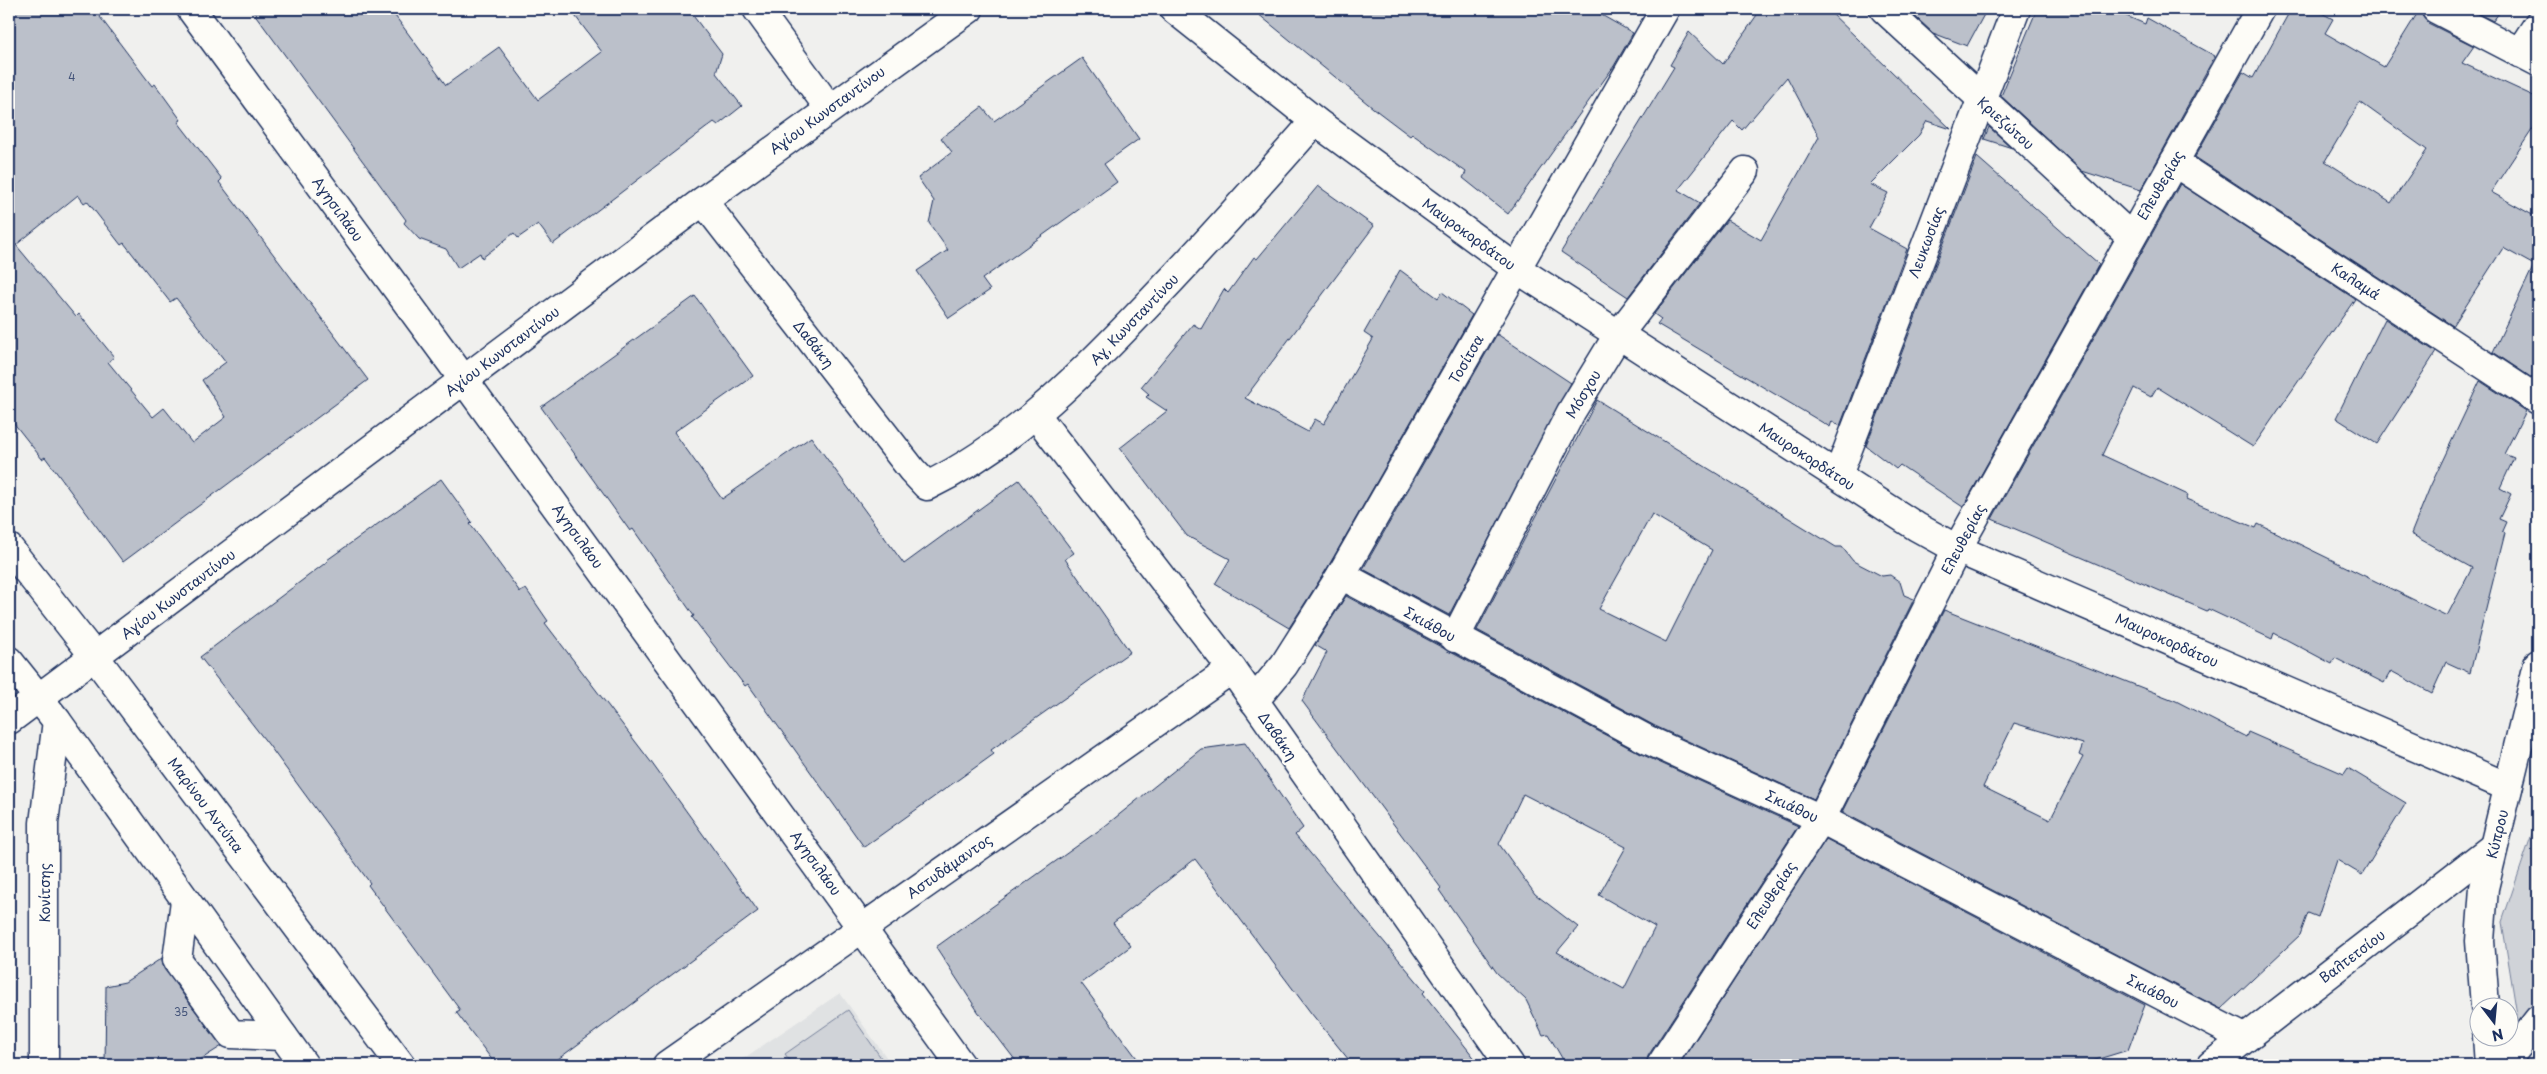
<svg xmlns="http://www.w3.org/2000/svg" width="2547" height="1074" viewBox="0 0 2547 1074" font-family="'Playpen Sans',sans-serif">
<rect width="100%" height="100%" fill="#f0f0ee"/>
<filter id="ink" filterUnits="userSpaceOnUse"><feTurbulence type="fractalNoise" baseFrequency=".02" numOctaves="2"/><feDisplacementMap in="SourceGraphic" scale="10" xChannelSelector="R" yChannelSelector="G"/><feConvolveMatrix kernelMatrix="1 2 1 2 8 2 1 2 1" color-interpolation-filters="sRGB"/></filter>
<g filter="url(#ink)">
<polygon fill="#e0e2e3" points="840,993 892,1065 734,1065"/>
<g fill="#d0d3d8" stroke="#76819b">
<polygon points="2538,816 2538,1000 2522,1022 2518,1021 2502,922"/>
<polygon points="848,1010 886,1065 793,1065 785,1054"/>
</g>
<g fill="#bbc0ca" stroke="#1b2f5e" fill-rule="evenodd">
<path d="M9 9H94L152 86 155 84 181 120 178 122 222 179 219 182 368 380 123 562 45 457 42 459 9 417ZM78 195 84 203 87 201 121 245 124 243 170 302 176 298 226 362 202 380 226 417 192 443 164 408 153 417 108 362 114 357 79 314 76 317 16 245Z"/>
<polygon points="251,9 390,9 446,85 499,47 538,100 602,52 570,9 688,9 722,54 716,73 742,106 718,125 714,122 553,244 538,224 518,238 514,233 482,258 480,253 458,268 446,249 419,239 404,223 406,220"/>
<polygon points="1252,9 1591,9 1633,33 1614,66 1508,214 1463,178 1466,172 1412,134 1410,136 1373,108"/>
<polygon points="1761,9 1827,9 1951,129 1927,121 1919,135 1870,184 1888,193 1869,228 1907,249 1840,426 1832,421 1830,427 1657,324 1661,319 1654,314 1727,220 1761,240 1819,137 1787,77 1742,130 1733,121 1678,190 1700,203 1628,297 1561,252 1674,67 1670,65 1689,32 1723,64"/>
<polygon points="1907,9 1987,9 1967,46 1933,33"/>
<polygon points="2037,9 2110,9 2145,24 2147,18 2215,56 2141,190 2082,171 2001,96"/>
<path d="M2291 9H2314L2333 19 2325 33 2384 67 2420 9 2423 17 2428 23 2474 46 2462 63 2538 98V121L2491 192 2538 218V382L2493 352 2534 265 2503 248 2453 326 2195 157 2243 72 2253 78ZM2360 102 2427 150 2391 203 2325 161Z"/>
<polygon points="2469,9 2502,9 2493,21"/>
<polygon points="1082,58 1139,139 1104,164 1117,182 982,279 990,290 949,318 917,271 948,250 929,223 934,201 918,178 952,152 941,138 982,107 994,121"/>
<polygon points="1989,127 2012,148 1984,139"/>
<polygon points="1977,157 2099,264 1963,507 1900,465 1896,469 1866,446"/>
<polygon points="2180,184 2355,299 2253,447 2157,387 2151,397 2134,388 2102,455 2188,495 2186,499 2256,528 2258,524 2447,616 2472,568 2411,534 2430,487 2480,381 2526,411 2504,454 2514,458 2500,488 2511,494 2499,519 2506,522 2502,531 2505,533 2470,673 2446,662 2432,693 2391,671 2384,683 2335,658 2332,664 2274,633 2272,639 2208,609 2207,611 1992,519"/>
<polygon points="1318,186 1374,226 1245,398 1308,432 1315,419 1324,424 1373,339 1364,333 1400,270 1438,298 1442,292 1472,315 1328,567 1289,628 1215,584 1230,559 1187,536 1120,448 1167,411 1146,397 1149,394 1141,387 1193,324 1201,329 1224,289 1228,293 1254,257 1257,259"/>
<polygon points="695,296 753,376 674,432 722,499 811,437 904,564 1019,480 1074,553 1065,559 1130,652 991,750 994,754 864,847 748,684 745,686 692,617 694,616 633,529 630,531 541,407"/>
<polygon points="2385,319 2436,352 2377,444 2336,418"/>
<polygon points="1497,334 1571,383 1449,615 1363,569"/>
<path d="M1597 400 1836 547H1842L1853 561 1882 576 1890 575 1900 582 1904 595 1914 599 1814 799 1655 726 1477 630ZM1652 514 1712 550 1666 642 1599 609Z"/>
<polygon points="441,479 472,522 470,524 520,592 526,589 548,621 545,623 651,762 758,911 550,1065 496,1065 456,1012 460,1010 368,885 370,883 268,744 200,657 328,561 327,560"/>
<path d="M1346 596 1641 754 1798 826 1648 1056 1646 1065H1566L1548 1034 1543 1035 1526 1000 1497 973 1439 890 1441 888 1302 701 1327 652 1315 645ZM1523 794 1626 847 1599 895 1655 927 1624 989 1557 952 1578 927 1535 894 1499 844Z"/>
<path d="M1944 610 2176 701 2246 737 2248 732 2344 774 2348 768 2406 803 2362 875 2337 860 2318 917 2308 913 2300 935 2221 1009 1842 812ZM2014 723 2083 744 2079 755 2083 757 2050 820 1983 787Z"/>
<polygon points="1245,743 1303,828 1295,835 1425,991 1423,993 1480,1065 1353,1065 1311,1013 1195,859 1113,923 1131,946 1081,983 1142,1065 1019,1065 979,1013 936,947 1105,826 1201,749"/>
<polygon points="1826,839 2145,1005 2128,1050 2079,1065 1679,1065"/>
<polygon points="162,958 164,969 222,1046 192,1065 105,1065 106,986 125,982"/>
</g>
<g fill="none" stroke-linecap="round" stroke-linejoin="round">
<g stroke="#1b2f5e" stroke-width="31">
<g id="minor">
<polyline points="191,9 464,380 961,1065"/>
<polyline points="757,9 829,108"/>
<polyline points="1174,9 1315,121 1517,269 1917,527 1957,549 2508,787"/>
<polyline points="1884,9 2130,236"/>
<polyline points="2436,9 2538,62"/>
<polyline points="2519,53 2538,24"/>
<polyline points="2174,162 2538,400"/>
<path d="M703 201 912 470 927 486C1008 447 1076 380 1138 315 1199 252 1257 187 1315 121"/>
<polyline points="1036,415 1232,669 1510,1065"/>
<polyline points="1838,475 2016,9"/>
<polyline points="1341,575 1648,740 1821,819 2244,1038"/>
<polyline points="1455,638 1571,412 1618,335 1745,171"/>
<polyline points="1254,701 1284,665 1341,575 1665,9"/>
<polyline points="9,720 703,201 969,9"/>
<polyline points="185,901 177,960 231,1034 283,1036"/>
<polyline points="2485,1006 2480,941 2484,888 2538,664"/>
<polyline points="2487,1036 2489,1065"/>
<polyline points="44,1065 44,823 57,721"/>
<polyline points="667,1065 1232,669"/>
<polyline points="1661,1065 1821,819 1957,549 2260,9"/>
<polyline points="2211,1065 2493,847"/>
<polyline points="2503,1065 2538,1020"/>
</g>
</g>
<g stroke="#1b2f5e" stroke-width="31">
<g id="major">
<polyline points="9,548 95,657 401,1065"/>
<polyline points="9,661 57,721 304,1065"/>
</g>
</g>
<use href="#minor" stroke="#fdfcf7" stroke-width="28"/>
<use href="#major" stroke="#fdfcf7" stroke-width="28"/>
</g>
</g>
<g text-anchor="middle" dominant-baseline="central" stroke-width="5" stroke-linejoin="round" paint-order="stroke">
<g font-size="11" fill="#435379">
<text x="72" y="76">4</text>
<text x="181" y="1011">35</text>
</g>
<g font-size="14" fill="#1b2f5e" stroke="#fdfcf7">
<text transform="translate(827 110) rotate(-36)">Αγίου Κωνσταντίνου</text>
<text transform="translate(2006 123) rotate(42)">Κριεζώτου</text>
<text transform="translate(2160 185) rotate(-60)">Ελευθερίας</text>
<text transform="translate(338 209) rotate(54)">Αγησιλάου</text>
<text transform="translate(1469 234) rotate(36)">Μαυροκορδάτου</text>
<text transform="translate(1926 242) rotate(-69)">Λευκωσίας</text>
<text transform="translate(2356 281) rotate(33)">Καλαμά</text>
<text transform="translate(1134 319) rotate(-46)">Αγ, Κωνσταντίνου</text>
<text transform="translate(814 344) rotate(52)">Δαβάκη</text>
<text transform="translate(502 351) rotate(-37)">Αγίου Κωνσταντίνου</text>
<text transform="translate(1466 359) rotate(-60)">Τοσίτσα</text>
<text transform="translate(1583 394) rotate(-59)">Μόσχου</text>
<text transform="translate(1807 456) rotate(33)">Μαυροκορδάτου</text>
<text transform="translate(578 536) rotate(54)">Αγησιλάου</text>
<text transform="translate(1963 539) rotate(-62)">Ελευθερίας</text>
<text transform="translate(178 594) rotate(-37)">Αγίου Κωνσταντίνου</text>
<text transform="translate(1430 624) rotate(29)">Σκιάθου</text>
<text transform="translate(2167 640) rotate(24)">Μαυροκορδάτου</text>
<text transform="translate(1278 736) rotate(55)">Δαβάκη</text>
<text transform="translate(206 805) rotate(53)">Μαρίνου Αντύπα</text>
<text transform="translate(1792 806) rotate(25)">Σκιάθου</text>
<text transform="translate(2497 834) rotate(-76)">Κύπρου</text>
<text transform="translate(816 863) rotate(54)">Αγησιλάου</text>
<text transform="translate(949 866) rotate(-35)">Αστυδάμαντος</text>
<text transform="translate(44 893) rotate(-90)">Κονίτσης</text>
<text transform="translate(1771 895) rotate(-57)">Ελευθερίας</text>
<text transform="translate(2352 956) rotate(-37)">Βαλτετσίου</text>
<text transform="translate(2153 991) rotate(27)">Σκιάθου</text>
</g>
</g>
<rect width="2547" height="1074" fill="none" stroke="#fdfcf7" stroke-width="30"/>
<rect x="15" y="15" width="2517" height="1044" fill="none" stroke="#1b2f5e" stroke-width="2" filter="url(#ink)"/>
<g transform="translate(2494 1022) rotate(164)"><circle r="24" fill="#fdfcf7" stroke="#a3aaba"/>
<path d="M0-4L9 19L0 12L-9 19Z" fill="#1b2f5e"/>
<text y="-8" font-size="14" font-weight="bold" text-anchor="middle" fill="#1b2f5e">N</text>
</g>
</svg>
